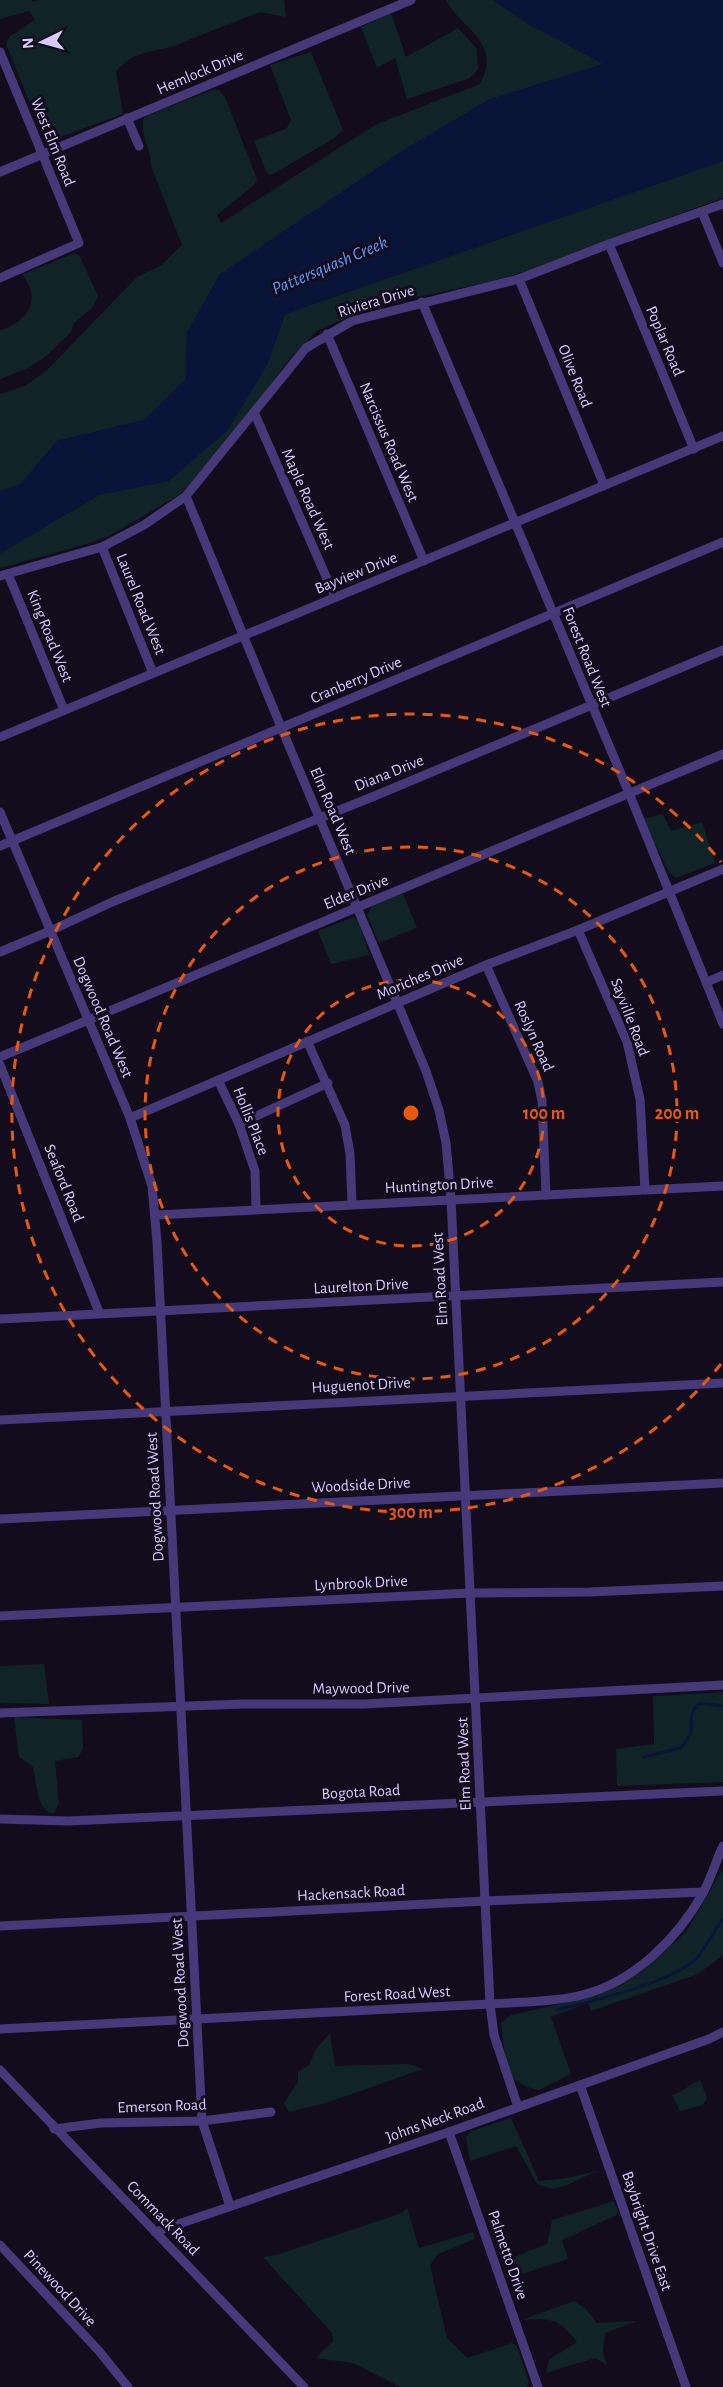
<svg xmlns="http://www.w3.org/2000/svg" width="723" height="2387" viewBox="0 0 723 2387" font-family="'Alegreya Sans',sans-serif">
<rect width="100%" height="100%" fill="#120c1d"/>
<g fill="#102427">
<path d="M0 0H32L33 2 38 0H284L286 17 260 12 176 45C153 53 133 50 116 72L123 114 54 139 43 136 6 44 10 36 35 20 29 11 0 19Z"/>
<path d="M446 0H493L530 25 604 64 488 100 187 332 186 379 144 420 57 441 21 484 0 491V394L25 386 47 370 137 277 160 266 182 245 151 166C151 149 139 133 144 117L215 89 219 90 225 97 257 179 254 185 217 215 221 223 377 124 480 84C503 41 462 31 446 0Z"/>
<polygon points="391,13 406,57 458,28 477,49 478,69 470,78 407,99 395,58 377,68 361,27"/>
<polygon points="311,52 343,130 333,139 275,173 269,175 266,171 254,141 287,128 291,120 270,65"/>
<polygon points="723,161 723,198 648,225 552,264 485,283 372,306 317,331 286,363 222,453 179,495 109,536 80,546 0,568 0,553 99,495 169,481 267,365 285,314"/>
<path d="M75 253 80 257 98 296 92 308 74 323 71 332 45 357 28 368 0 379V330C16 327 36 310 31 292 30 286 25 280 23 274Z"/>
<polygon points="663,814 671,831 702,822 715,863 676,878 669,872 643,819"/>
<polygon points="403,894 417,928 379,943 367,915 373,904"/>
<polygon points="353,917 359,922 369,955 331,964 318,931"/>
<polygon points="44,1664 49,1704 0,1703 0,1666"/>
<polygon points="723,1692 723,1782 617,1786 616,1749 654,1744 653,1696"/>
<path d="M14 1717 82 1720 83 1749 78 1757 55 1761 59 1804 53 1814C36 1809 37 1783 33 1767L19 1757Z"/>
<path d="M723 1869V1955L698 1974 591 2011 588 2003 551 2017 571 2074 539 2090C531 2088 519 2085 514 2078 506 2067 502 2036 501 2023L511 2015 596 1996 641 1972 686 1932Z"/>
<polygon points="330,2033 335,2066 408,2064 423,2069 326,2103 289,2112 284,2103 298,2082 298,2072 309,2065 316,2049"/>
<path d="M700 2080 707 2098 703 2105 680 2111 672 2095C683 2092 689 2084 700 2080Z"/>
<polygon points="511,2118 539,2181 567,2178 597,2171 565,2186 552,2189 537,2184 516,2146 470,2161 466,2137 471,2131"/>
<polygon points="614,2201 619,2214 562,2240 568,2259 510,2278 504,2261 547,2244 552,2220"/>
<polygon points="407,2208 419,2248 473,2232 475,2239 438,2254 430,2265 447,2338 467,2358 512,2343 517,2346 529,2382 527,2387 400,2387 353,2363 316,2358 333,2341 332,2333 263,2257 279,2254 402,2213"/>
<path d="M574 2301 586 2309 597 2323 637 2321 605 2333 603 2353 607 2365 595 2358 546 2373 549 2360 577 2342C559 2318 551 2318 522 2320Z"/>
</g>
<polygon fill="#0a1438" points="493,0 723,0 723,161 285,314 267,365 228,430 169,481 99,495 0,553 0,491 21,484 57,441 144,420 186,379 187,332 220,274 410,146 488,100 603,64 530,25"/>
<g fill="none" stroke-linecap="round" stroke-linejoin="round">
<g stroke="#0a1438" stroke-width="3">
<path d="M644 1757 680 1748C685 1743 690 1737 691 1731 692 1718 689 1712 700 1703L723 1706"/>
<path d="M557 2010C595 2000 663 1985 694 1961 700 1957 716 1928 723 1919"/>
</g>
<g stroke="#46397a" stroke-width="9">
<polyline points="0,52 79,243 0,278"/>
<polyline points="127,118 139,146"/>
<polyline points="0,172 411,0"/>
<polyline points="702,212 723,263"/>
<polyline points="609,244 694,449"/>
<polyline points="519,279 604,485"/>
<polyline points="422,302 629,793 723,1024"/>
<polyline points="327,334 424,561"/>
<polyline points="254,412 335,597"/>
<polyline points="186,496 281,727 426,1071 439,1110 446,1143 451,1199 490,2004 494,2035 518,2107"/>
<polyline points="102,547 153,673"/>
<polyline points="8,574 64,710"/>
<polyline points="0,576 102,547 144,525 186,496 306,348 352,321 519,279 609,244 723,204"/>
<polyline points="0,737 723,436"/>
<polyline points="0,812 130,1118 152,1186 157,1242 202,2121 230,2206"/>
<polyline points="0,846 723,542"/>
<polyline points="578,930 627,1042 640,1099 645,1190"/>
<polyline points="0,952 50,931 112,902 377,795 723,650"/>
<polyline points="486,965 538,1082 542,1101 546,1195"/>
<polyline points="707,982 723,975"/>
<polyline points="307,1041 345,1125 350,1154 352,1204"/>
<polyline points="0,1057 723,754"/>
<polyline points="0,1065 99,1312"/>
<polyline points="218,1080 239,1124 255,1171 256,1209"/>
<polyline points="130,1118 486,965 578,930 723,869"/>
<polyline points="239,1124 328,1083"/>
<polyline points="156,1215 723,1186"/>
<polyline points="0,1319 723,1282"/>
<polyline points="0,1420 723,1383"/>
<polyline points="0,1519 723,1483"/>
<polyline points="0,1616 469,1593 590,1592 723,1586"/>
<polyline points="0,1713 243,1704 364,1704 723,1685"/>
<polyline points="0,1819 68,1821 723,1791"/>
<polyline points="0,1926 485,1901 703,1892"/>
<path d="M0 2029 490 2004C521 2002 553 2002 582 1995 634 1982 678 1938 703 1893 711 1878 716 1861 723 1846"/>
<polyline points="0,2070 304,2387"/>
<polyline points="580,2085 686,2387"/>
<polyline points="54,2129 101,2123 202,2121 271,2112"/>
<polyline points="449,2132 538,2387"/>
<polyline points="155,2232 449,2132 709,2039 723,2032"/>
<polyline points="0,2245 99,2351 128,2387"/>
</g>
</g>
<g fill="none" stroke="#e8590c" stroke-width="3" stroke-dasharray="10 8">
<circle cx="411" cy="1113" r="133"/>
<circle cx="411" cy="1113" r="266"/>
<path d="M721 1364A399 399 0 1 1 721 862"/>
</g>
<g text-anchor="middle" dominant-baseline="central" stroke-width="6" stroke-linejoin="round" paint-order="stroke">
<g font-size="16" fill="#d8cafd" stroke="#120c1d">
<text transform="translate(200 72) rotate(-23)">Hemlock Drive</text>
<text transform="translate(53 142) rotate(68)">West Elm Road</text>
<text transform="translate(376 301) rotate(-17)">Riviera Drive</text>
<text transform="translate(665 341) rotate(67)">Poplar Road</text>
<text transform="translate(575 376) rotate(68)">Olive Road</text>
<text transform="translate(389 442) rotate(67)">Narcissus Road West</text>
<text transform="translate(308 499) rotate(66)">Maple Road West</text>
<text transform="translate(356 573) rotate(-22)">Bayview Drive</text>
<text transform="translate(141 604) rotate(68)">Laurel Road West</text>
<text transform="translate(50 636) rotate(68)">King Road West</text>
<text transform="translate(587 657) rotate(68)">Forest Road West</text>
<text transform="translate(356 680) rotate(-23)">Cranberry Drive</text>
<text transform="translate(389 773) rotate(-22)">Diana Drive</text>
<text transform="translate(333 811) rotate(67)">Elm Road West</text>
<text transform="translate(356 892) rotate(-22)">Elder Drive</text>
<text transform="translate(420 977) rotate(-23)">Moriches Drive</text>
<text transform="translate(103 1017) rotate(67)">Dogwood Road West</text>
<text transform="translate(630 1017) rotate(69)">Sayville Road</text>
<text transform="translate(534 1036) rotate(66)">Roslyn Road</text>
<text transform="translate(251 1121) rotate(68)">Hollis Place</text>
<text transform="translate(64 1183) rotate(68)">Seaford Road</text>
<text transform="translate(439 1185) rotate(-3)">Huntington Drive</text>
<text transform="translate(440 1279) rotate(-93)">Elm Road West</text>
<text transform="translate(361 1286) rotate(-3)">Laurelton Drive</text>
<text transform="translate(361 1385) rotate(-3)">Huguenot Drive</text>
<text transform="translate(361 1485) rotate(-3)">Woodside Drive</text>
<text transform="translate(155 1497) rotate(-93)">Dogwood Road West</text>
<text transform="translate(361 1583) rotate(-3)">Lynbrook Drive</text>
<text transform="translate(361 1688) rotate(-1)">Maywood Drive</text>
<text transform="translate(464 1764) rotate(-92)">Elm Road West</text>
<text transform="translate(361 1792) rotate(-3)">Bogota Road</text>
<text transform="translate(351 1893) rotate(-3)">Hackensack Road</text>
<text transform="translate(180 1983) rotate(-93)">Dogwood Road West</text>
<text transform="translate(397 1994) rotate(-3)">Forest Road West</text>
<text transform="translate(162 2106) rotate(-2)">Emerson Road</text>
<text transform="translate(435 2120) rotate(-20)">Johns Neck Road</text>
<text transform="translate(163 2218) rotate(46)">Commack Road</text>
<text transform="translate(647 2231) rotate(71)">Baybright Drive East</text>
<text transform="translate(508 2255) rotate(71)">Palmetto Drive</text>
<text transform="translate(60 2288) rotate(47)">Pinewood Drive</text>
</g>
<g font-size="18" font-style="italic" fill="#5d98f8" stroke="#120c1d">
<text transform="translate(330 266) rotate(-23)">Pattersquash Creek</text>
</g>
</g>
<circle cx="411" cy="1113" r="9" fill="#e8590c" stroke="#120c1d" stroke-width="3"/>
<g font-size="18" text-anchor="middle" font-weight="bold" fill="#e8590c" stroke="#120c1d" stroke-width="6" stroke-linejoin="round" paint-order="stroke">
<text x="544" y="1119">100 m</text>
<text x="677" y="1119">200 m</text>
<text x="411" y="1518">300 m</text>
</g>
<g transform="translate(42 42) rotate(265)" stroke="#120c1d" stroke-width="4.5" paint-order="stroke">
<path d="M0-4.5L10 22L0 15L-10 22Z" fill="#d8cafd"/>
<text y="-9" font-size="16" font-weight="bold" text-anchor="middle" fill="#d8cafd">N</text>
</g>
</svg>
